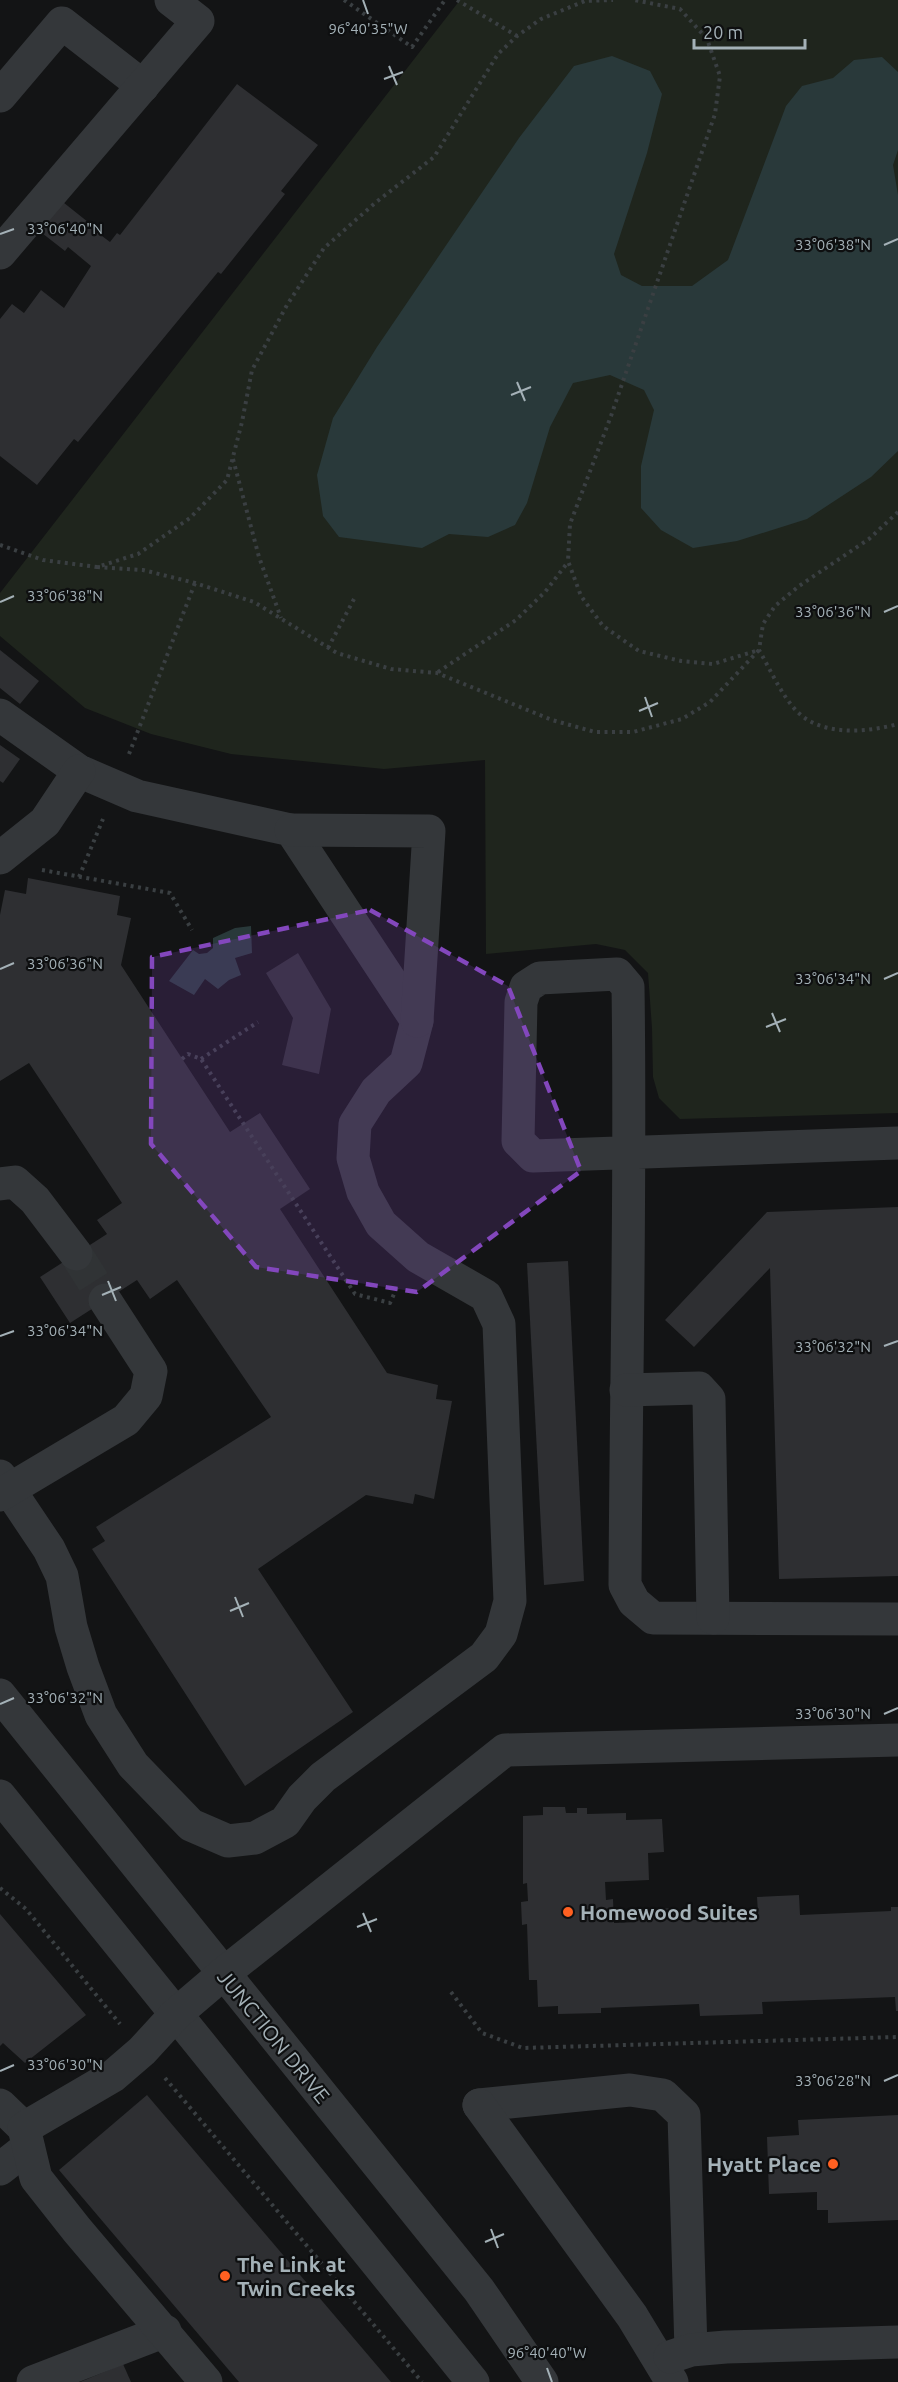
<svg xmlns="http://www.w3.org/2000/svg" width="898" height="2382" viewBox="0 0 898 2382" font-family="Ubuntu,sans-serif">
<rect width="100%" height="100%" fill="#131415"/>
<polygon fill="#1f251d" points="460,0 898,0 898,1113 680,1119 659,1098 653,1077 652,1028 648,973 625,950 596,944 486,954 485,760 384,769 231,754 151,734 85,708 0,636 0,593"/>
<g fill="#29393a">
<polygon points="612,56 650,71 662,94 647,153 614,254 621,275 642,286 692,286 728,260 786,106 802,86 833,78 854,60 882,57 898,72 898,150 893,165 898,195 898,451 871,477 807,519 737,541 693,548 661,530 641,508 641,466 654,410 644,390 610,375 573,383 550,427 527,503 515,525 488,537 449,534 422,548 339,537 323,516 317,475 333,418 377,347 519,138 574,66"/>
<polygon points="251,926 252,953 235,958 241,975 229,980 218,989 205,979 194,995 169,981 193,950 199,954 207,953 213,948 213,938 235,928"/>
</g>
<g fill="#2e2f32">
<polygon points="237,84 318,145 281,191 285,194 221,274 218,272 78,442 74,439 37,485 0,456 0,319 12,304 24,313 41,290 64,308 91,266 68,247 65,251 15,212 39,183 88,222 86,224 110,242 117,233 120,235"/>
<polygon points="0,650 39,681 20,704 0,688"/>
<polygon points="0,745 20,759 3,783 0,781"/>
<polygon points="28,878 120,896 117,915 131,918 121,965 230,1132 260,1113 310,1189 280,1209 387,1373 438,1385 436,1399 452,1401 434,1499 415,1494 413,1504 366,1495 258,1569 353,1712 245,1786 92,1549 105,1541 96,1527 271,1417 177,1280 150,1299 137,1280 70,1323 40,1277 107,1234 97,1220 122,1203 29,1063 0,1081 0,915 5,890 26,894"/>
<polygon points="298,953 331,1009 319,1074 282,1065 293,1018 266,973"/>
<polygon points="898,1207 898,1576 779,1579 770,1268 694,1347 665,1320 767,1212"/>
<polygon points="568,1261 584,1581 544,1585 527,1263"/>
<polygon points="543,1807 565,1807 566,1813 577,1813 577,1808 587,1808 587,1814 626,1813 626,1820 662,1819 664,1852 648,1853 649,1880 605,1882 606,1900 613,1899 614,1923 636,1922 636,1914 642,1914 642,1910 673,1908 673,1912 679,1912 679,1920 697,1920 697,1915 758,1913 757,1897 799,1895 800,1915 891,1911 891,1907 898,1907 898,2011 896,2011 895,1997 762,2002 763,2014 700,2016 699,2004 601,2008 601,2013 558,2014 558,2006 538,2007 537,1980 529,1980 527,1924 522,1925 521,1902 528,1901 527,1883 523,1884 523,1816 543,1815"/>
<polygon points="0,1914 86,2015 25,2063 3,2043 0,2046"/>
<polygon points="147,2095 391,2382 239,2382 59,2170"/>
<polygon points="898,2115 898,2220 828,2223 828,2210 817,2210 817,2192 769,2194 767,2137 799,2135 798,2120"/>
<polygon points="123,2364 131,2382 80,2382"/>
</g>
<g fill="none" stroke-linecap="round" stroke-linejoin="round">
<polyline stroke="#303335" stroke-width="33" stroke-dasharray="33 16" stroke-linecap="butt" points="76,1254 105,1300"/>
<g stroke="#3a3f42" stroke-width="4" stroke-dasharray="3 4.5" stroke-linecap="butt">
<polyline points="344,0 412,47 445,0"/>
<polyline points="457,0 517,36"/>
<polyline points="233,459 259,557 281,618"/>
<path d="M898 512 869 539 799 586 775 606 763 624 759 650C770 669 779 690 793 707 817 737 865 733 898 724"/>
<polyline points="0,545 43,560 97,567 138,554 190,518 227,480 242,422 252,370 287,305 324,248 375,203 434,157 498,54 517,36 541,19 585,1 613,0"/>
<polyline points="97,567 143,570 195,583 254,602 337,653 391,669 437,673 552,720 595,732 633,732 682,719 710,702 759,650 713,664 681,661 639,651 603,626 581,596 568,561 570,524 611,416 715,114 720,76 707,39 680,9 634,0"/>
<polyline points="328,648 354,599"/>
<polyline points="438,672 516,620 545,592 568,562"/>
<polyline points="129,754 195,583"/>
<polyline points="42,870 170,893 192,930"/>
<polyline points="79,877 103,819"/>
<polyline points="182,1059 188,1054 201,1059 355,1294 390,1303 398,1285"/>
<polyline points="201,1059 258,1022"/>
<polyline points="0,1888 26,1909 120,2024"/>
<polyline points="451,1992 482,2033 523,2048 898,2037"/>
<polyline points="165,2078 422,2382"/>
</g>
<g stroke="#34373a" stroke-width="33">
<polyline points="0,96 62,23 143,86"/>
<polyline points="0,253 198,21 171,0"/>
<polyline points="0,715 79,771 137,796 291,830 417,1021 406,1063 376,1091 355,1124 353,1158 363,1192 381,1224 418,1257 486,1296 499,1324 510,1601 501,1634 484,1657 323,1777 302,1798 285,1822 255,1838 228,1841 191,1825 133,1765 101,1715 83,1667 71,1627 62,1576 49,1549 0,1476"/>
<polyline points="291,830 429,831 417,1021"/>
<polyline points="0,858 45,822 79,771"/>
<path d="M898 1143 533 1156 518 1141 521 1002 526 987 540 978 617 974 628 987C631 1186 626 1386 625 1585L634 1602 653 1618 898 1619"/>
<polyline points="0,1184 15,1182 35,1200 76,1254"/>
<polyline points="626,1390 699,1388 709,1399 713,1618"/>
<polyline points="0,1495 126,1420 146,1396 151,1371 105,1300"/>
<polyline points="0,1695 479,2290 542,2382"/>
<polyline points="0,1796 473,2382"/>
<polyline points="0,2105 24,2128"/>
<polyline points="479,2105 630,2090 663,2095 684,2115 691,2350"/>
<polyline points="479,2105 632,2316 672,2382"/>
<polyline points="0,2169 28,2147"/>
<polyline points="670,2357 691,2350 726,2347 898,2342"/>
<polyline points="33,2382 165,2331"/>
<polyline points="206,2382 77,2230 36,2178 24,2128 113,2076 142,2051 176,2014 223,1974 505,1750 898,1740"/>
</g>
</g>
<path fill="#8347bd" fill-opacity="0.2" stroke="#8347bd" stroke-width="4.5" stroke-dasharray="12 8" stroke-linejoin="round" d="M370 910 508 986 581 1171 417 1292 256 1267 151 1144 152 957Z"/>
<path fill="none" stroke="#a4b1b7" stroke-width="2" d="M363 0 368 14M389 66 397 85M384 79 403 72M0 234 14 229M884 245 898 239M517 382 525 401M511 395 531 387M0 602 14 596M884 612 898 606M645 697 652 717M639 711 658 703M0 969 14 963M884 979 898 973M772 1013 780 1032M766 1027 786 1019M108 1281 116 1301M102 1295 121 1287M0 1336 14 1331M884 1346 898 1341M235 1597 243 1617M230 1611 249 1603M0 1704 14 1698M884 1714 898 1708M363 1913 371 1932M357 1927 377 1919M0 2071 14 2065M884 2081 898 2075M491 2229 498 2248M485 2242 504 2234M547 2368 552 2382"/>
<g fill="#ff6021" stroke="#0e0f10" stroke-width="2">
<circle cx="568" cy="1912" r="6"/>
<circle cx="833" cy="2164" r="6"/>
<circle cx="225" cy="2276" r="6"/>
</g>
<g text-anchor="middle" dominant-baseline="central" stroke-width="4.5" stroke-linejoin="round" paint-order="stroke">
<g font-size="21" font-weight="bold" fill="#a4b1b7" stroke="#0e0f10" text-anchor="start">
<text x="580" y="1912">Homewood Suites</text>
<text x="821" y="2164" text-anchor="end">Hyatt Place</text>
<text x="237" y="2264">The Link at<tspan x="237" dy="24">Twin Creeks</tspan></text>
</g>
<g font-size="21" fill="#a4b1b7" stroke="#0e0f10">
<text transform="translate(274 2036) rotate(51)">JUNCTION DRIVE</text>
</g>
</g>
<g font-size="15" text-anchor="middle" fill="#a4b1b7" stroke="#0e0f10" stroke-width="4.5" stroke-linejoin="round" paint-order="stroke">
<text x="368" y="34">96°40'35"W</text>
<text x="65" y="234">33°06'40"N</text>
<text x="833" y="250">33°06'38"N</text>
<text x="65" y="601">33°06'38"N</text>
<text x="833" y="617">33°06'36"N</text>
<text x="65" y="969">33°06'36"N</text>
<text x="833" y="984">33°06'34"N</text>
<text x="65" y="1336">33°06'34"N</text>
<text x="833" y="1352">33°06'32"N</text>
<text x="65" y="1703">33°06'32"N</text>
<text x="833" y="1719">33°06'30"N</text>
<text x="65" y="2070">33°06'30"N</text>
<text x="833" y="2086">33°06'28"N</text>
<text x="547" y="2358">96°40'40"W</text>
</g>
<path d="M694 39v9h111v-9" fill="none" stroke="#a4b1b7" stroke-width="3"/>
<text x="703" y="39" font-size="18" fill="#a4b1b7" stroke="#0e0f10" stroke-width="4.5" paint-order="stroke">20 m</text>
</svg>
